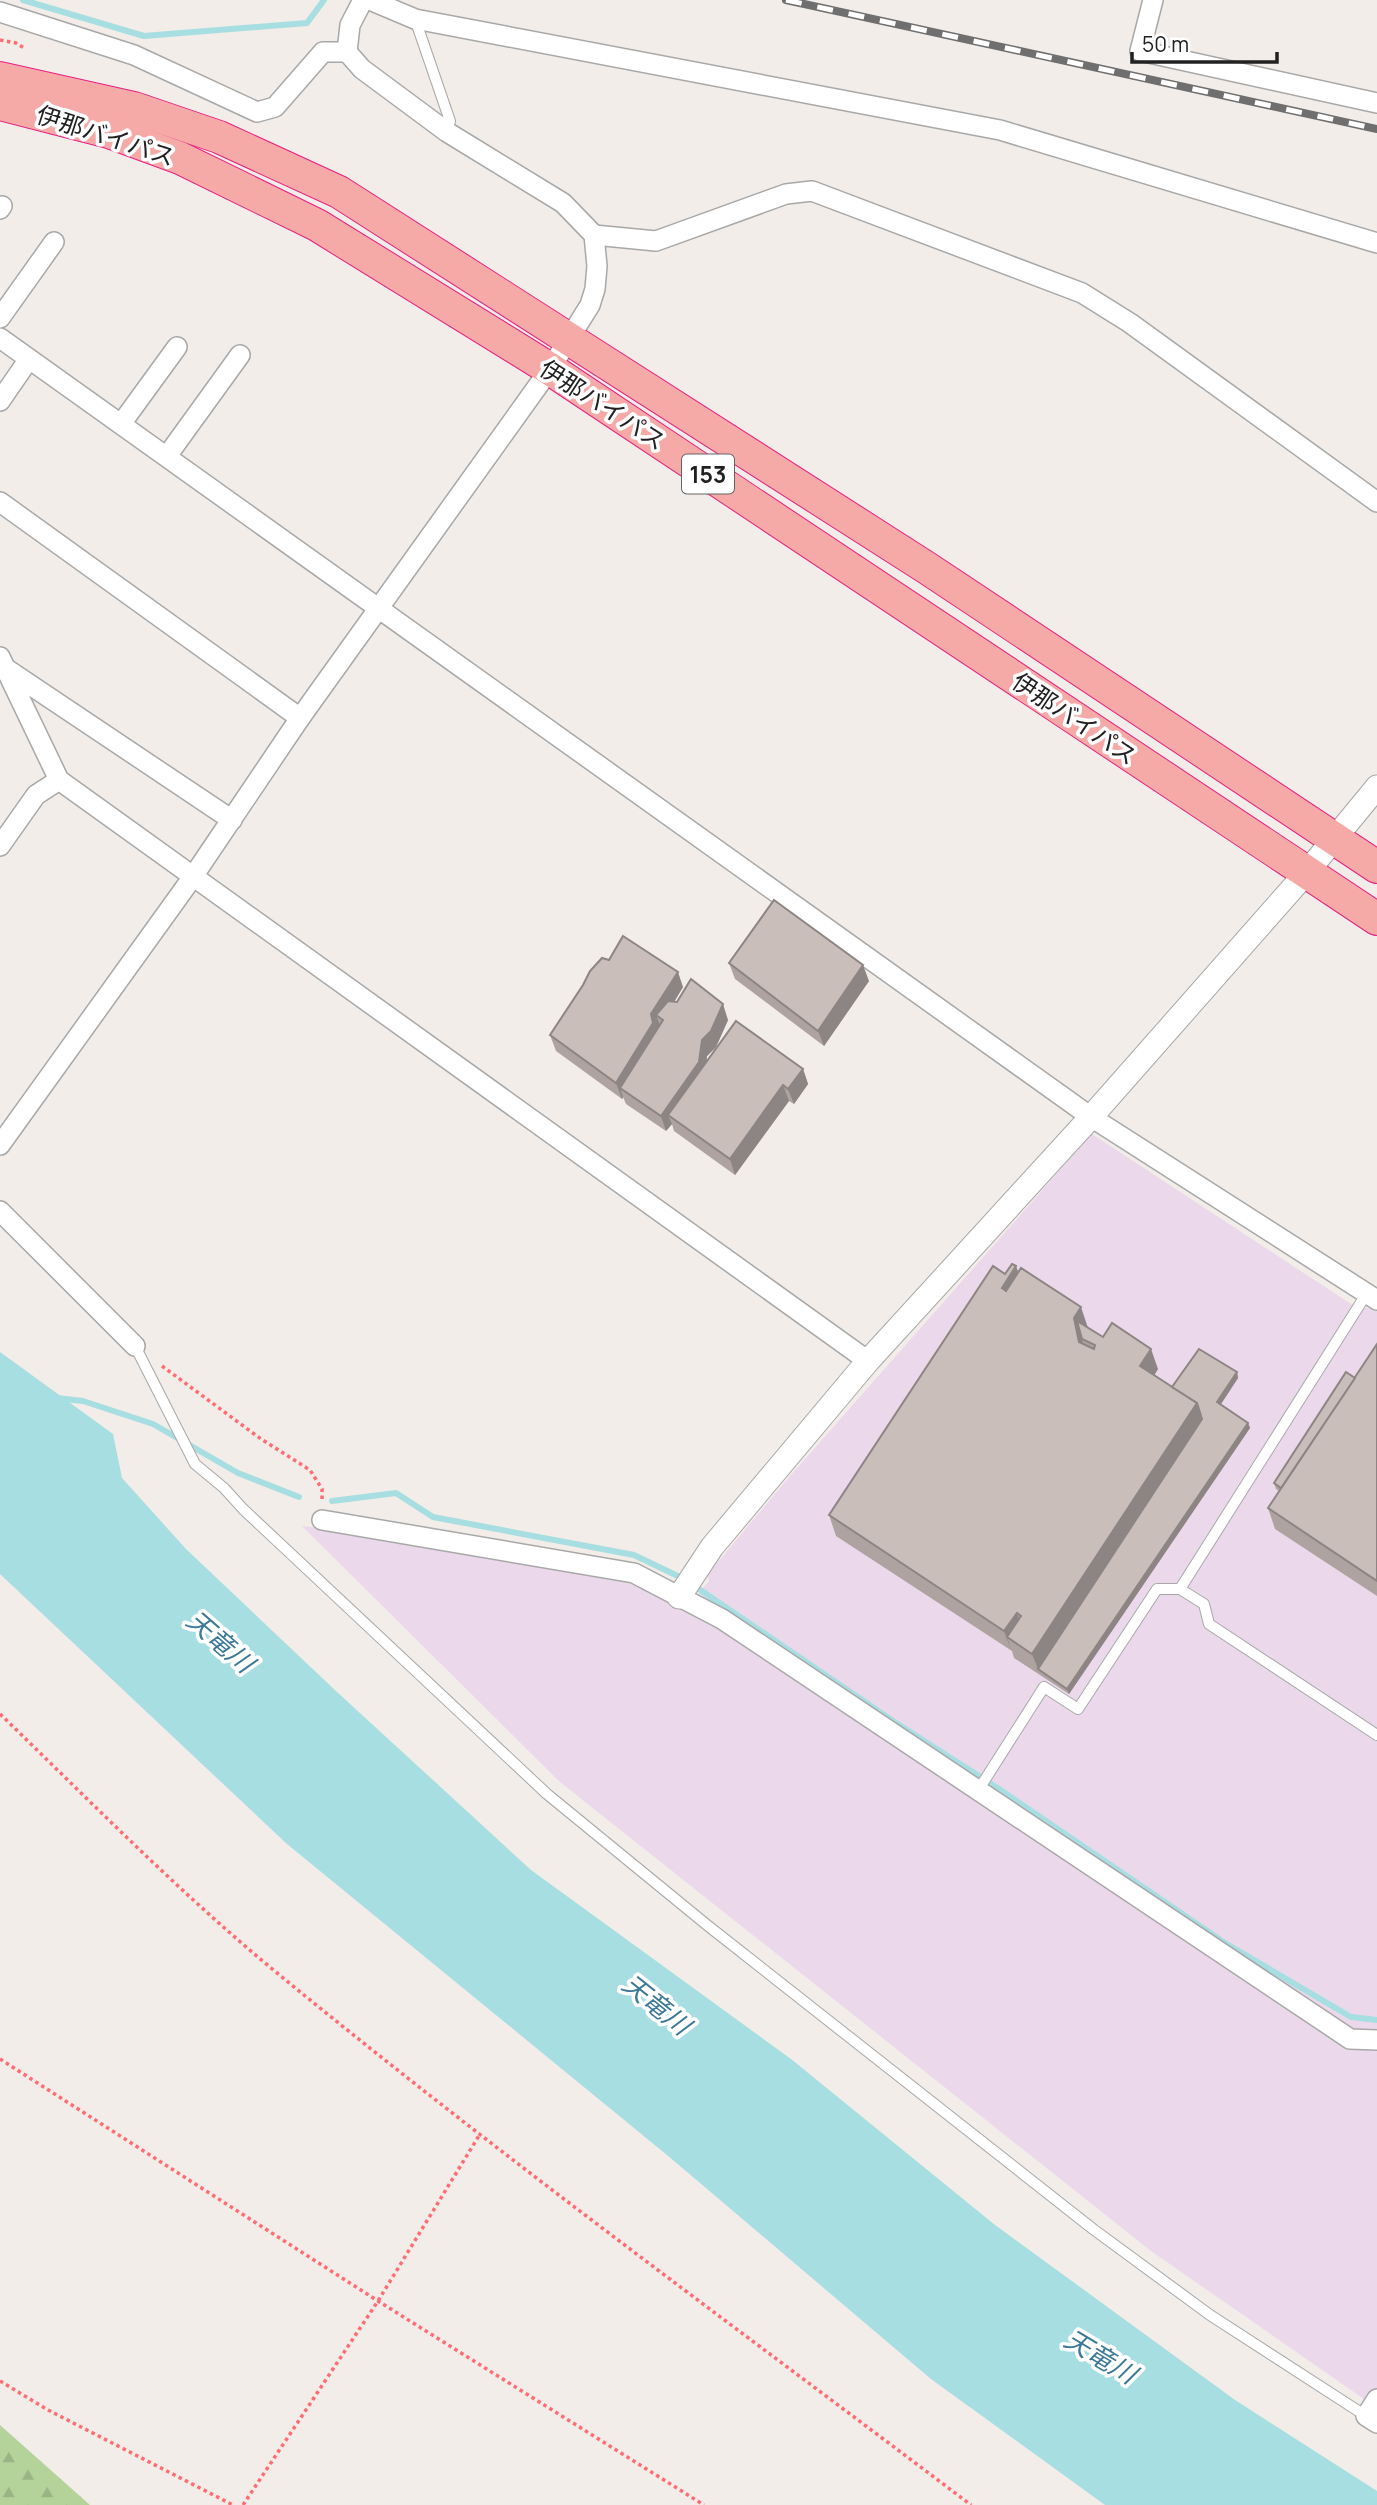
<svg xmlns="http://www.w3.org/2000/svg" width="1377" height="2505" viewBox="0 0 1377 2505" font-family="Manrope,'Noto Sans JP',sans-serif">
<defs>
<pattern id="forest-firs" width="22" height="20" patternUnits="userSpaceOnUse" patternTransform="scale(1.75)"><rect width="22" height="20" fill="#b4d39b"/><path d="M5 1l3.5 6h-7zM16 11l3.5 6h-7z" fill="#9ab585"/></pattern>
</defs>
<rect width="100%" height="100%" fill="#f2ede8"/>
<polygon fill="#ebd9eb" points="1092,1134 1351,1304 1365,1308 1377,1306 1377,2402 1374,2406 1151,2251 560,1782 302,1526 639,1567 697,1595 709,1581 707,1575 790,1476"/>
<polygon fill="url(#forest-firs)" points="0,2425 90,2505 0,2505"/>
<polygon fill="#a6dee1" points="0,1352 113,1434 122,1478 186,1549 337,1692 531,1870 791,2059 995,2225 1235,2400 1377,2491 1377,2505 1105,2505 931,2379 667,2155 287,1844 0,1574"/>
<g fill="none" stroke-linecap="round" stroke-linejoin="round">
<g stroke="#a6dee1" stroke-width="6">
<polyline points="23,0 144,36 307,23 324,0"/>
<polyline points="57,1398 83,1401 153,1424 238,1473 299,1497"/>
<polyline points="332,1501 396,1493 433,1517 634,1555 684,1579"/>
<polyline points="693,1585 893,1721 996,1787 1225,1943 1351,2017 1377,2020"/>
</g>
<g stroke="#a8a8a8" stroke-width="12">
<g id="service">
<polyline points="415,19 450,121 447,132"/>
<polyline points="135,1346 195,1464 224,1488 243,1509 547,1794 707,1925 1093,2229 1210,2315 1366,2416"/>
<polyline points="1180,1589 1204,1604 1209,1624 1377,1735"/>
<polyline points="979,1789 1044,1687 1078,1709 1157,1589 1180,1589 1367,1293"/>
</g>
</g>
<g stroke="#a8a8a8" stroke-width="22">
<g id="minor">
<polyline points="370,0 415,19 1000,130 1377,243"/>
<polyline points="1153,0 1140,51 1377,103"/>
<polyline points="0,12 134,55 257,112 275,107 323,52 347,52 362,69 447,132 563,203 594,235 597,266 595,289 590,305 550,369 300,718 192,878 0,1145"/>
<polyline points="347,52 350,25 363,0"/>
<polyline points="0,209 2,206"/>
<polyline points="594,235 656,241 786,194 812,191 1082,293 1130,323 1377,502"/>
<polyline points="0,318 54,242"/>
<polyline points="0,338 1091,1117 1377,1300"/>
<polyline points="0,401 29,359"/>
<polyline points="121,424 177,347"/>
<polyline points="167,456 240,355"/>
<polyline points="0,502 300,718"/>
<polyline points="0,657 59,780 868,1361"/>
<polyline points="8,670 232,820"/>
<polyline points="0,846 36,795 59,780"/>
<polyline points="0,1211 135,1346"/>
<polyline points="322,1520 634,1573 722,1619 1350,2039 1377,2040"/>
<polyline points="1377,2399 1366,2416 1377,2423"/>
</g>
</g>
<g stroke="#a8a8a8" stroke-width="25">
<polyline id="tertiary" points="679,1597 712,1547 868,1361 1091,1117 1307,872 1377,787"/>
</g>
<g stroke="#e52083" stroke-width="34">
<g id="trunk">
<polyline points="0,78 134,108 219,137 339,192 927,568 1377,867"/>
<polyline points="0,104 109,132 180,158 317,225 550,369 1377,919"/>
</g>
</g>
<g stroke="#ff6c74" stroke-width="3.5" stroke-dasharray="3.5 3.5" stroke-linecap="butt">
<polyline points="0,40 16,43 24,48"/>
<polyline points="162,1366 261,1439 310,1470 322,1489 322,1502"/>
<path d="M0 1714C89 1800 176 1889 271 1968 498 2155 737 2328 971 2505"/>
<polyline points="0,2059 378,2301 704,2505"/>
<polyline points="0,2381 48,2410 233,2505"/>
<polyline points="243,2505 378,2301 480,2134"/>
</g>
<use href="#service" stroke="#fff" stroke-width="10"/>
<use href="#minor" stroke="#fff" stroke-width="19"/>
<use href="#tertiary" stroke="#fff" stroke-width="23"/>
<use href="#trunk" stroke="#f6aaa7" stroke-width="32"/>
<g stroke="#6f6f6f" stroke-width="8">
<polyline id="rail" points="786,0 1377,129"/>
</g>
<use href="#rail" stroke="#fff" stroke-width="5" stroke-dasharray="16" stroke-linecap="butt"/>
</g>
<g fill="#aea3a1">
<polygon points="729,963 869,981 824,1046 735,979"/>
<polygon points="683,987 674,1002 728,1020 716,1047 707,1056 707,1062 803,1069 808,1084 794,1104 789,1101 735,1175 674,1131 672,1124 666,1131 626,1104 623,1097 622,1099 556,1051 550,1035"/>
<polygon points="1018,1273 1088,1328 1158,1369 1154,1376 1172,1387 1237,1372 1238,1378 1221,1404 1248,1423 1250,1428 1069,1694 1014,1658 1012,1651 836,1536 829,1515 1005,1274"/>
<polygon points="1377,1344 1377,1596 1275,1529 1268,1508 1279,1491 1276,1489 1274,1483 1355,1378"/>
</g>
<g fill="#8d8583">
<polygon points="863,965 869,981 824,1046 818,1031"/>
<polygon points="678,972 683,987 663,1020 656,1015 660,1025 657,1030 659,1039 620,1088 623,1097 622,1099 616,1083 651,1014"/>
<polygon points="723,1004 728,1020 716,1047 707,1056 704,1078 668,1115 672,1124 666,1131 661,1116"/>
<polygon points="803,1069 808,1084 794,1104 788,1089"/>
<polygon points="783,1085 789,1101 735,1175 730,1159"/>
<polygon points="1016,1266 1024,1287 1010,1308 1002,1288"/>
<polygon points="1081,1307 1088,1328 1082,1338 1086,1363 1079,1342 1074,1318"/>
<polygon points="1151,1349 1158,1369 1147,1386 1140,1366"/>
<polygon points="1237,1372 1238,1378 1219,1407 1217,1402"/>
<polygon points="1197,1403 1204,1424 1038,1669 1032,1654"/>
<polygon points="1248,1423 1250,1428 1069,1694 1067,1689"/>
<polygon points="1017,1613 1024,1633 1007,1637 1012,1652 1004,1631"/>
</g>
<g fill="#cabebb" stroke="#8d8583" stroke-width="2">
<polygon points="774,900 863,965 818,1031 729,963"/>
<polygon points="623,936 678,972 651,1014 653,1023 616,1083 550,1035 583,985 590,971 602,958 609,960"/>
<polygon points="691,979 723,1004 711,1031 702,1040 699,1062 661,1116 620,1088 663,1020 656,1015 668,1001 677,1002"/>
<polygon points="736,1021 803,1069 788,1089 783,1085 730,1159 668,1115"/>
<polygon points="1012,1264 1016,1266 1002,1288 1006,1291 1021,1268 1081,1307 1074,1318 1079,1342 1094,1349 1095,1345 1082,1339 1077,1321 1103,1337 1112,1323 1151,1349 1140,1366 1197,1403 1032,1654 1007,1637 1021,1616 1017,1613 1004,1631 829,1515 993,1266 1005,1274"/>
<polygon points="1377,1344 1377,1581 1268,1508"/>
<polygon points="1199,1349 1237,1372 1217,1402 1248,1423 1067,1689 1038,1669 1202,1419 1197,1403 1172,1387"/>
<polygon points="1346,1372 1355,1378 1281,1488 1274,1483"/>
</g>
<g text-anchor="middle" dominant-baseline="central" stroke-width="7" stroke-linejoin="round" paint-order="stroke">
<rect fill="#fff" stroke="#646464" stroke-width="2" x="682" y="454.5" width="52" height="39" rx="5"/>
<g font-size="23" font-weight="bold" fill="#212121">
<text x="708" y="474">153</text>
</g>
<g font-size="24" fill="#212121" stroke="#fff">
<text transform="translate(106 135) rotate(18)">伊那バイパス</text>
<text transform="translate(603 404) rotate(33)">伊那バイパス</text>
<text transform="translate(1075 718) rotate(34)">伊那バイパス</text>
</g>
<g font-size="26" font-style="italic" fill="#3c7897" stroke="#fff">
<text transform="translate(221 1641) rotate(41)">天竜川</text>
<text transform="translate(657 2004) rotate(39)">天竜川</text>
<text transform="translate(1101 2356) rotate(31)">天竜川</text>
</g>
</g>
<path d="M1132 52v10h145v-10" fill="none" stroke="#212121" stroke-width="3.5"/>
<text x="1142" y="52" font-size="21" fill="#212121" stroke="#ffffff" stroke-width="5" paint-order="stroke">50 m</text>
</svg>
